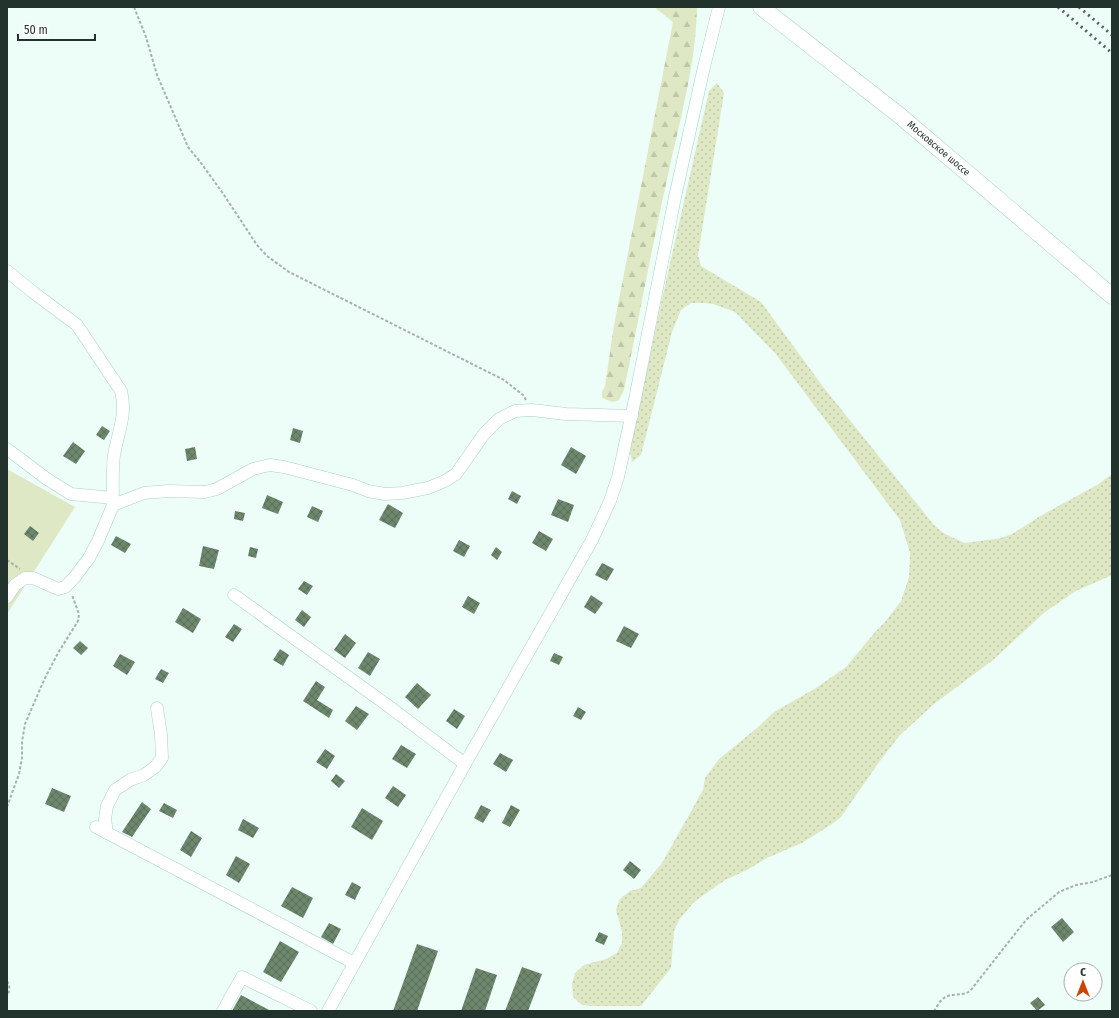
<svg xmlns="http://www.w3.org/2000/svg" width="1119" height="1018" viewBox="0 0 1119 1018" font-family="'Fira Sans Condensed',sans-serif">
<defs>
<pattern id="grass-dots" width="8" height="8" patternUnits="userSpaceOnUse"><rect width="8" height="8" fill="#dfe8c4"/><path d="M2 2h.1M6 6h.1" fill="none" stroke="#bfc7a9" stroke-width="1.8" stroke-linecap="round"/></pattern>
<pattern id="forest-firs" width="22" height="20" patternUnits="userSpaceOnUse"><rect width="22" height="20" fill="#dfe8c4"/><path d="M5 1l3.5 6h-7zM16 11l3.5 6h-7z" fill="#bfc7a9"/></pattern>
<pattern id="building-cross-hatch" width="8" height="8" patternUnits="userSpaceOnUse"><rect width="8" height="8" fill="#6d876d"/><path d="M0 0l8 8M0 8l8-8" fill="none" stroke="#596f5a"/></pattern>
</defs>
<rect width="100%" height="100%" fill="#edfef8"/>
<polygon fill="url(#grass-dots)" points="717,83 724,93 698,255 701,266 761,302 824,388 934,525 943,533 965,543 1001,538 1012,534 1042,515 1097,485 1112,474 1112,575 1076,591 1045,612 993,660 934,704 899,736 877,765 841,817 832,824 802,843 767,858 747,870 725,880 694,902 679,920 674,931 671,968 641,1006 594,1006 582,1005 573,997 572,984 575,973 584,965 606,959 617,953 622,943 622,932 616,910 620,899 630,891 641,888 662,863 703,790 705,778 719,759 757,728 774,712 816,688 846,667 876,631 885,622 901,601 909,577 910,553 900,520 775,353 735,312 713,304 703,303 691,303 681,310 672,332 641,455 632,462 630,451 662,299 709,91"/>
<path fill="url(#forest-firs)" d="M654 7H697C696 64 680 119 668 175 652 246 639 318 624 390L619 400 613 402 602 398V392L605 386 614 325 673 22Z"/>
<polygon fill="#dfe8c4" points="7,469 75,507 7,614"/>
<g fill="url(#building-cross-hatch)">
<polygon points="102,426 110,431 104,440 96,435"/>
<polygon points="293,428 303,431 300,443 290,440"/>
<polygon points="73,442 85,451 76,464 63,456"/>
<polygon points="195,447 197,459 187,461 185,449"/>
<polygon points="571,447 586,456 576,474 561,465"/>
<polygon points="512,491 521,496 517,504 508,499"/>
<polygon points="267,495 283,502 278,514 262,508"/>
<polygon points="558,499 574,505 568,522 551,515"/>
<polygon points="388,504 403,513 395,528 379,520"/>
<polygon points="312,506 323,511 318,522 307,517"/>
<polygon points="235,511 245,513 243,521 234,519"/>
<polygon points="30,526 39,533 33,541 24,534"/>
<polygon points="539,531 553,539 546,551 532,543"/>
<polygon points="116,536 131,544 125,553 111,545"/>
<polygon points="459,540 470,546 464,557 453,551"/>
<polygon points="203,546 219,550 214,569 199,566"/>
<polygon points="250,547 258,549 256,558 248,556"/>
<polygon points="496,547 502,552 497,560 491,555"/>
<polygon points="602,563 614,569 607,581 595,575"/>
<polygon points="304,581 313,586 307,595 298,589"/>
<polygon points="591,595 603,603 595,614 584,607"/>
<polygon points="468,596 480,603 474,614 462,607"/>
<polygon points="183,608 201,619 193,633 175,622"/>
<polygon points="302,610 311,617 304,627 295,620"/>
<polygon points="234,624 242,629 233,642 225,637"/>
<polygon points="624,626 639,634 631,648 616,641"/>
<polygon points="345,634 356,643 345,658 334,650"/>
<polygon points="80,641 88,648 81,655 73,648"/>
<polygon points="280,649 289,655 283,666 273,660"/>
<polygon points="368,652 380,659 370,676 358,668"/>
<polygon points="554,653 563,657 559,665 550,661"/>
<polygon points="120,654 135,662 127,675 113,666"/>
<polygon points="161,669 169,673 163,683 155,679"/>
<polygon points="316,681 325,687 317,700 333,710 329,718 303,701"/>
<polygon points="417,683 431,695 418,709 405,697"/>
<polygon points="356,706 369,714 357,730 345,721"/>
<polygon points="578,707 586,712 581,720 573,716"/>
<polygon points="454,709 465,716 457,729 446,721"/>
<polygon points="401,745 416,754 407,768 392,759"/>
<polygon points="325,749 335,756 327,769 316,762"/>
<polygon points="500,753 513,760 506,772 493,764"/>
<polygon points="336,774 345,781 339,788 331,781"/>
<polygon points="393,786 406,795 398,807 385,798"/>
<polygon points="52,788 71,796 64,812 45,804"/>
<polygon points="142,802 151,809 132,837 122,832"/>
<polygon points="164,803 177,810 173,818 159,811"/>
<polygon points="481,805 491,810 483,823 474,818"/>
<polygon points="511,805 520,810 510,827 502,823"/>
<polygon points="362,808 383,821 372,840 351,827"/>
<polygon points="243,819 259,828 253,838 238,830"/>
<polygon points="191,831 202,838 191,857 180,850"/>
<polygon points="236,856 250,864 239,883 226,875"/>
<polygon points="630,861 641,870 634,879 623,870"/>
<polygon points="352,882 361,887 355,900 345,895"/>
<polygon points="292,887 313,898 303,918 281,906"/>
<polygon points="1062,918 1074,932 1063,942 1051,927"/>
<polygon points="329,923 341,929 333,944 321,937"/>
<polygon points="599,932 608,936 604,945 595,941"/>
<polygon points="280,941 299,952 281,982 263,972"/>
<polygon points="417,944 438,951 417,1011 393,1011"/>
<polygon points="522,967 542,974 528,1011 505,1011"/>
<polygon points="476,968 497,975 485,1011 461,1011"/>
<polygon points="241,995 271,1011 232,1011"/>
<polygon points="1038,997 1045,1005 1037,1011 1030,1003"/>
</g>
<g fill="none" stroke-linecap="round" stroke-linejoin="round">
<g stroke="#a9d2c4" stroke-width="13">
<g id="minor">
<path d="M7 271 34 293 77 325 121 391C127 414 118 433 114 455 112 471 113 489 113 505"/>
<polyline points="7,449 47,479 71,494 113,498"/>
<polyline points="234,595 387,705 465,764"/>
<polyline points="7,597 15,585 25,578 33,578 58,589 65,587 74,578 89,558 98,541 113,505 144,493 168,491 205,492 217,489 253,469 270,465 284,467 353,485 368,491 385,494 402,493 428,488 445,481 456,474 484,434 499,419 515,411 532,410 566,414 632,416"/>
<polyline points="96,827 354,963"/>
<polyline points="107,833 105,819 107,806 115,790 130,780 144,775 155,767 162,758 161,735 157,708"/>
<polyline points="223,1011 242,977 311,1011"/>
<polyline points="328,1011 465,764 592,540 610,501 618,477 635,399 675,197 704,67 719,7"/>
</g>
</g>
<g stroke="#a9d2c4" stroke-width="17">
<g id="major">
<path id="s1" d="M761 7 899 115 1112 296"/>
</g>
</g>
<g stroke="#a2b3ad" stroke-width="2" stroke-dasharray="3 2" stroke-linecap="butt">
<polyline points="134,7 146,37 157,75 188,147 201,163 222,192 257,245 267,256 289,272 504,380 523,395 526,400"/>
<polyline points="7,560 20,569"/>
<polyline points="7,807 19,774 22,758 22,742 25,724 44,680 58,653 78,621 79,614 72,595"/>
<path d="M7 981C10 986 10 991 7 996"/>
<path d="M934 1011C937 1007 940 1000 944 998 952 992 962 997 970 991L1026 920 1059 892 1076 885 1093 882 1112 875"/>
</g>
<use href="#minor" stroke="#fff" stroke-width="12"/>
<use href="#major" stroke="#fff" stroke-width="16"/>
<g stroke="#51615c" stroke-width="3" stroke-dasharray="2 4" stroke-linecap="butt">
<polyline points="1058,7 1112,53"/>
<polyline points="1079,7 1112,35"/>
</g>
</g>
<g text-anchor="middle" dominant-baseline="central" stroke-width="3" stroke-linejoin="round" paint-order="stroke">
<g font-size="10" fill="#22322d" stroke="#fff">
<text stroke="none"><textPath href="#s1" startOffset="227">Московское шоссе</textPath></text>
</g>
</g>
<rect width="1119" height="1018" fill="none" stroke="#22322d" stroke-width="16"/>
<g transform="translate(1083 982)"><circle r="19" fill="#ffffff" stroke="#a7adab"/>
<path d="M0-3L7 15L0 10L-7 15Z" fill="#cb4600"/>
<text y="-6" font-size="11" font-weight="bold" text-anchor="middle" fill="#22322d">С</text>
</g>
<path d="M18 34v6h77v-6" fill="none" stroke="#22322d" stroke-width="2"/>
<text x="24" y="34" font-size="12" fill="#22322d" stroke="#ffffff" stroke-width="3" paint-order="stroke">50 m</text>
</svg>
